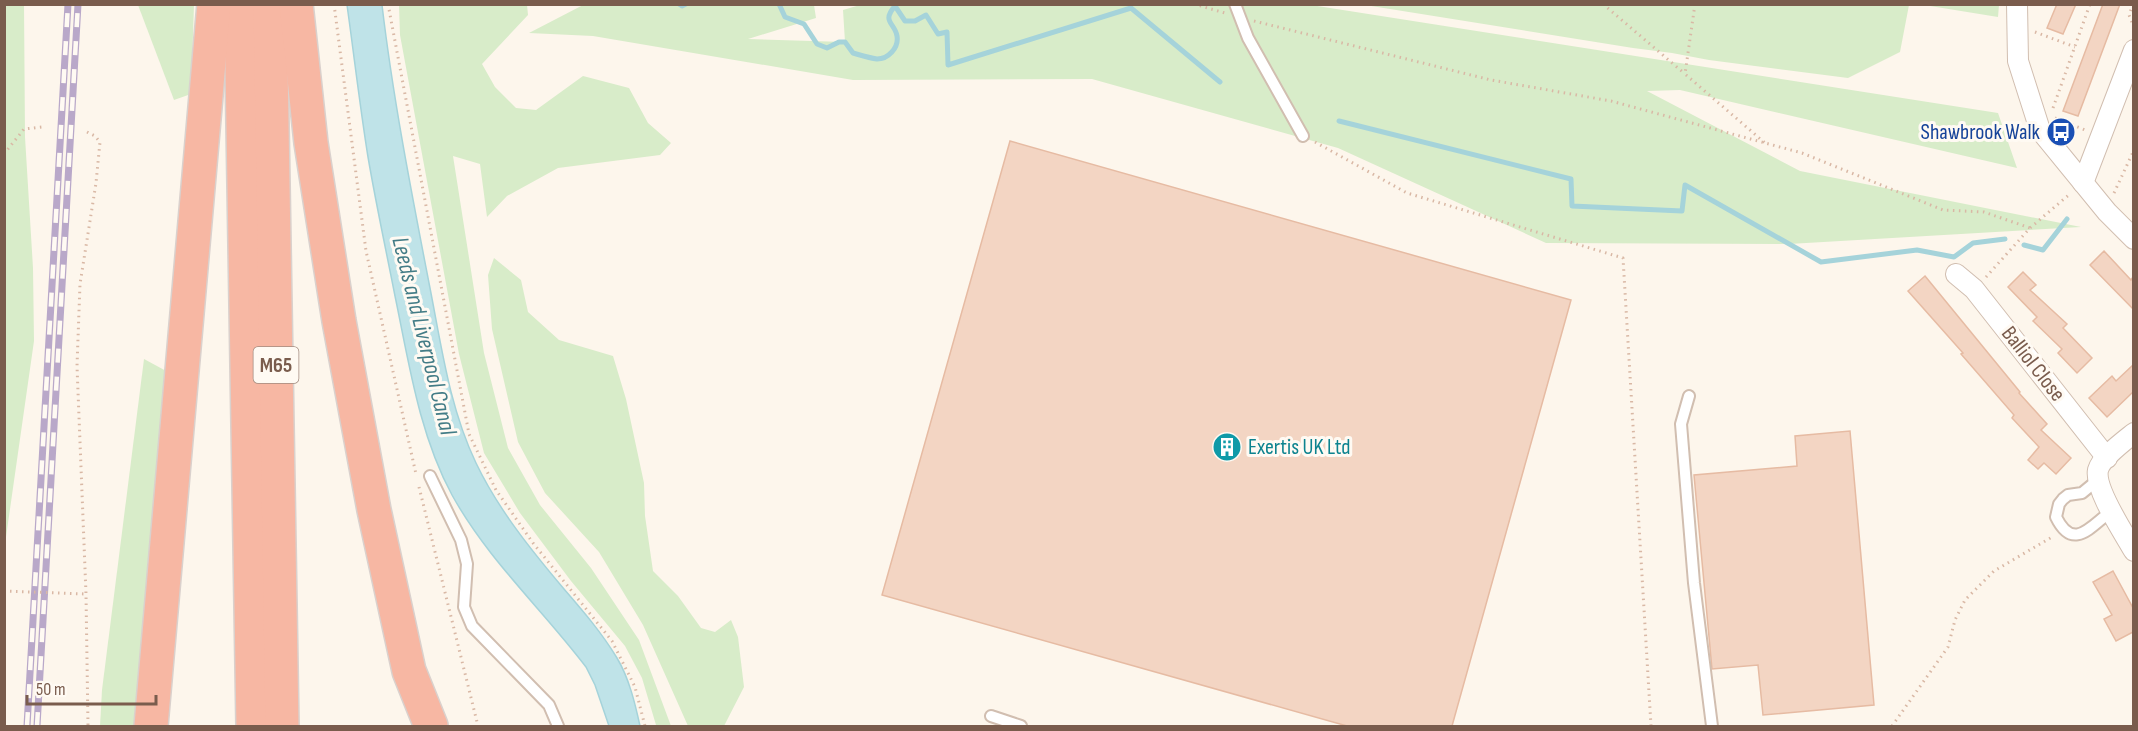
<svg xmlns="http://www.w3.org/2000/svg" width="2138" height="731" viewBox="0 0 2138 731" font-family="'Sofia Sans Condensed',sans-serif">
<rect width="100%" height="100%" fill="#fdf6ec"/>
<g fill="#d8ecc9">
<polygon points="24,4 25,137 33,268 34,341 5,544 4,5"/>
<polygon points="585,4 814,5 816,18 748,39 845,42 843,10 860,5 1311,5 1998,113 2017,168 1680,90 1647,91 1800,171 2081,227 1789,244 1546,243 1338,148 1092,79 853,80 593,36 529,33"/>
<polygon points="138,5 194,5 191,94 174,100"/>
<polygon points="399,5 527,5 528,15 482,64 495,87 516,108 536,110 583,76 629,88 648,123 671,143 660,155 558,168 507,196 487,217 480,164 453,156 484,353 508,448 540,505 591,568 639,640 671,726 656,725 642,678 625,646 571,581 520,513 484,453 459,354 400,35"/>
<polygon points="1365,5 1909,4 1909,5 1900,52 1848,78 1709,60 1672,53 1633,48"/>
<polygon points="1924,5 1999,5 1998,17"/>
<polygon points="494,258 521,280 528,312 559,340 613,356 626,399 644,483 645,516 653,571 678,596 701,628 715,632 731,620 738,637 744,687 724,726 688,726 643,625 599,552 545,493 518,442 492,329 488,275"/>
<polygon points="144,359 168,372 140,726 100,726 102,690"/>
</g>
<path fill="#bfe3e8" stroke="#a5d3da" stroke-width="1.5" d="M347 5H382C393 98 411 190 429 283 441 343 449 407 476 463 498 509 531 550 564 589 583 611 602 633 617 658 629 678 635 703 640 726H609L595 685 586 667C542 609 488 560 452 495 419 434 409 363 395 296 386 250 376 204 368 157 360 107 354 55 347 5Z"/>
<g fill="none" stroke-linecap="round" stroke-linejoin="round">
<g stroke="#a5d3da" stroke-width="5">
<polyline points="679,4 682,6 686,4"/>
<path d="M779 4 785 17 804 24 817 44 827 48 839 42H845L853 53C860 55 869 58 877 59 888 59 899 48 897 36 895 23 881 22 895 6L905 21H915L926 15 938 34 947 32 948 65 1131 8 1220 82"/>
<polyline points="1339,121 1571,179 1572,206 1682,211 1685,185 1821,262 1917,250 1954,257 1973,243 2005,239"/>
<polyline points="2024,245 2043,250 2067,219"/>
</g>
</g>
<g fill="#f3d5c3" stroke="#e6bba3" stroke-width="1.5">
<polygon points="2057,4 2076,4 2063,34 2047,28"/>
<polygon points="2103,4 2120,4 2078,116 2063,111"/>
<polygon points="1010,141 1571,300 1452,726 1347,726 882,595"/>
<polygon points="2104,251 2131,280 2133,277 2133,309 2090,265"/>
<polygon points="2023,272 2036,285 2030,290 2067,324 2063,328 2092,358 2077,373 2058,353 2062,349 2033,321 2037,317 2008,287"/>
<polygon points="1925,276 2020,392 2019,393 2047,424 2041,430 2071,458 2056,474 2044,463 2038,469 2028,460 2039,447 2012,418 2014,415 1961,354 1963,353 1908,291"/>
<polygon points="2133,365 2133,392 2107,417 2089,398 2112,376 2116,381"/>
<polygon points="1850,431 1874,705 1763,715 1758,665 1712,669 1694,475 1797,466 1795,436"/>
<polygon points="2113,571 2133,608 2133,632 2116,641 2104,619 2112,615 2093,582"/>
</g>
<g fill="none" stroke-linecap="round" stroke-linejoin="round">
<g stroke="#d1beb0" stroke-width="14">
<g id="lane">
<polyline points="1235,4 1248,38 1303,136"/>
<polyline points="1689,396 1681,424 1694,583 1712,726"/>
<polyline points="430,476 461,540 467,564 464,607 472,626 549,705 558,726"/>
<path d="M2099 479 2082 493 2068 495 2063 499 2059 504 2056 517C2074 554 2093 523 2112 511"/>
<polyline points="991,716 1021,726"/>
</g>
</g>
<g stroke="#d1beb0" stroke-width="22">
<g id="street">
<polyline points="2017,4 2018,61 2040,130 2107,212 2134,239"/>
<polyline points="2083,183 2134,50"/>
<polyline points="1956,274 1974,289 2107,458"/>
<path d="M2134 433C2124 441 2101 458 2098 470 2094 489 2124 533 2134 551"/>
</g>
</g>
<g stroke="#dad1cd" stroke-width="36">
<g id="highway">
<polyline points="241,4 253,726"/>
<polyline points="270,4 282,726"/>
<polyline points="296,4 311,143 339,321 374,510 409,671 431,726"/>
<polyline points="151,726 214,4"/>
</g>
</g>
<g stroke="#d9b8a5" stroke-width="3" stroke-dasharray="1.5 4.5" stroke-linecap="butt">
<polyline points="334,4 366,251 416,474"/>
<polyline points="388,4 469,434 496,490 533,543 612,641 635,687 645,726"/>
<polyline points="1194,4 1225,13"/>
<polyline points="1603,4 1685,74"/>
<polyline points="1695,4 1685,74 1765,143"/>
<polyline points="2133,4 2129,15 2134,27"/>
<polyline points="1254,21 1491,80 1611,101 1802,153 1943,210 1984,212 2030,228"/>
<polyline points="2035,32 2075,47"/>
<polyline points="2053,108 2090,4"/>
<polyline points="2055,118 2085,130"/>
<polyline points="87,132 95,136 100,142 96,183 80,284 77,366 86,594 88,726"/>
<polyline points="1315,142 1407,193 1623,258 1651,726"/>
<polyline points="4,154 24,129 42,127"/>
<polyline points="2114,193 2134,150"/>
<polyline points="1986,277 2030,228 2071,193"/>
<polyline points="419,487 478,726"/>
<polyline points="1892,726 1948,647 1955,620 1965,600 1994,571 2052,537"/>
</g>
<use href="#lane" stroke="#fff" stroke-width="10"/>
<use href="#street" stroke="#fff" stroke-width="20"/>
<use href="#highway" stroke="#f7b7a3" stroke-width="33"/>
<g stroke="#b9a8c9" stroke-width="7">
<g id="rail">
<polyline points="27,726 68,4"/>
<polyline points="37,726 78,4"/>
</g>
</g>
<use href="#rail" stroke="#fffaf3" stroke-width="4.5" stroke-dasharray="14" stroke-linecap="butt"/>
<polyline stroke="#d9b8a5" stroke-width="3" stroke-dasharray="1.5 4.5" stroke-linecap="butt" points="4,591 86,594"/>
</g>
<defs>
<g id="bus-disc" transform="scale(1.5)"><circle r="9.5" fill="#1a4fb4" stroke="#fffaf3"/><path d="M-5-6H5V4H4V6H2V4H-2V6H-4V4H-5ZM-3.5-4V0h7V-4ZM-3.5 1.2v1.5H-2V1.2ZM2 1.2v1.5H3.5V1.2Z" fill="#fff"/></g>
<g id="building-disc" transform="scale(1.5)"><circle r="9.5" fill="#0f9aa8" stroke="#fffaf3"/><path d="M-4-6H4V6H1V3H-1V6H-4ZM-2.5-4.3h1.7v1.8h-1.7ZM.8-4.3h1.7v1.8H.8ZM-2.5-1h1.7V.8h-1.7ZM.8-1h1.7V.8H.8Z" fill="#fff"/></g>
</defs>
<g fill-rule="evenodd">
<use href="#bus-disc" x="2061" y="132"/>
<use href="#building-disc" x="1227" y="447"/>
</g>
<g text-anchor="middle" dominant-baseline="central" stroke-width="6" stroke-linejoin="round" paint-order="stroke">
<rect fill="#fffaf3" stroke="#a28b7f" stroke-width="1.5" x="253.5" y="347" width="45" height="36" rx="4.5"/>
<g font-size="21" font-weight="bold" fill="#7a5c4d">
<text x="276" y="365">M65</text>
</g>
<g font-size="22" fill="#164399" stroke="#fffaf3" text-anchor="end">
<text x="2040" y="132">Shawbrook Walk</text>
</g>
<g font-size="22" fill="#7a5c4d" stroke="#fffaf3">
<text transform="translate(2033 364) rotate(52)">Balliol Close</text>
</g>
<g font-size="22" fill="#0d838f" stroke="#fffaf3" text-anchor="start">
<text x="1248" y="447">Exertis UK Ltd</text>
</g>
<g font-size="24" font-style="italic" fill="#437c86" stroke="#fffaf3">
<text transform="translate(424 336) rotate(76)">Leeds and Liverpool Canal</text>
</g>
</g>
<rect width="2138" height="731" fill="none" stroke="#7a5c4d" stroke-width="12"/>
<path d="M27 695v9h129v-9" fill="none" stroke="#7a5c4d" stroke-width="3"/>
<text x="36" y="695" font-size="18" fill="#7a5c4d" stroke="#fffaf3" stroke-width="4.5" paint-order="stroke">50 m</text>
</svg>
